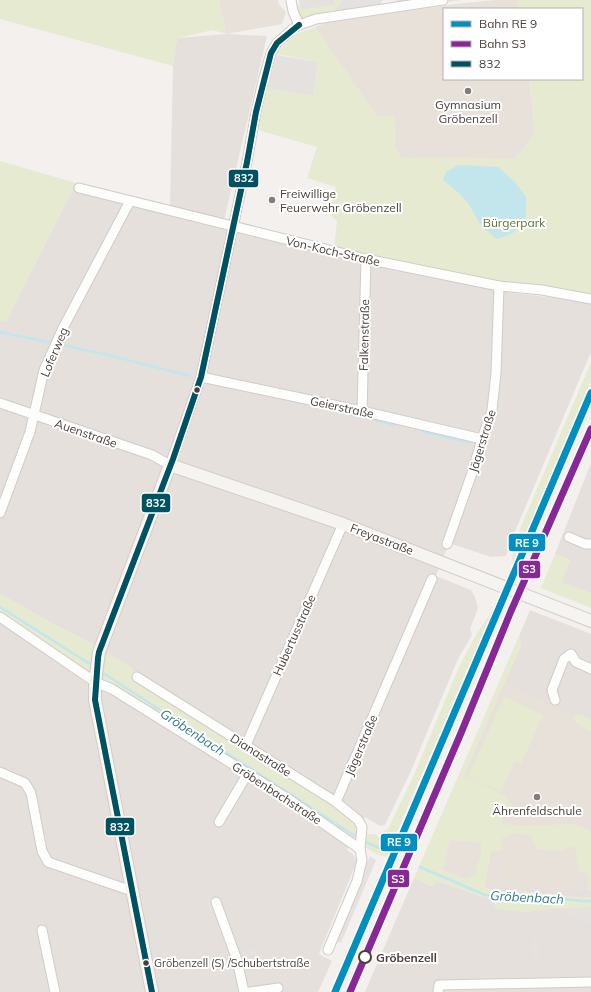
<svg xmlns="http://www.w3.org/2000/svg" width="591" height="992" viewBox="0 0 591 992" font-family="Mulish,sans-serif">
<rect width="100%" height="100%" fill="#f3f0ee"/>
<g fill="#e6e0dc" fill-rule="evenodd">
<path d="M227 34 267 36 222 229 330 255 512 293 591 302V352L511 541 506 556 491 557 449 543 436 576 471 590 475 597 478 608 470 629 472 635 458 659 410 773 385 825 380 826 365 817 347 850 353 854 357 861 319 954 332 961 318 992H0V615L91 658 95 645 57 626 0 594V321H6L76 183 170 207 173 66 177 38ZM107 654 131 667 137 677Z"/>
<polygon points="591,463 591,593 561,583 570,560 555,554"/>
<polygon points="530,610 591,634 591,897 583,898 527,892 493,891 425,862 521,645 519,636"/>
<polygon points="414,878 432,886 437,881 490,899 498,909 591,907 591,992 365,992"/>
</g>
<polygon fill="#e5e0de" points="107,426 126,432 123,440 104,434"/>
<g fill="#e8e1da">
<polygon points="219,0 278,0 279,5 286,12 282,24 226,34"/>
<polygon points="495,0 517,0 519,9 444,9 444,79 529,79 535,134 515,159 401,158 395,148 394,116 377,117 315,27 325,23 455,4"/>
<polygon points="505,683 591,725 591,891 528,887 488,886 496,836 508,810 505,809 494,835 486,889 425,862"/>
</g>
<g fill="#e6ead0" fill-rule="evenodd">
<polygon points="0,0 219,0 226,34 213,30 177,38 173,66 0,19"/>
<polygon points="334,0 343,0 335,10 309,16 303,19 297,16 294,5 300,5 301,10 334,5"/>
<polygon points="517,0 591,0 591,296 500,283 334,249 337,221 329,214 336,187 307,178 317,147 258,130 267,88 313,96 318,62 276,54 296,34 315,27 377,117 394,116 395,148 401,158 515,159 535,134 529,79 582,79 582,9 519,9"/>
<polygon points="0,161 76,183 6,322 0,321"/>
<path d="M591 362V381L520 549H518C515 554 515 559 513 564L512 548Z"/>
<polygon points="555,554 570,560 562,583 591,593 591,608 541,588"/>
<polygon points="0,594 57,626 95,645 89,673 0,615"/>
<polygon points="494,608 386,857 373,852 365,847 367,834 374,834 384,839 383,832 388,829 414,775 459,667 476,635"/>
<path d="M519 636 521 645 464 776 504 795 515 809 502 817 503 824 525 826 572 824 591 831V890H590L588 874 578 871 575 846 558 851 537 849 531 835 518 833 503 837 501 851H491L485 888 493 891 527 892 583 898 591 897V907H561L528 912 498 909 490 899 437 881 432 886 414 878ZM450 840 481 843V854L475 875 463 879 443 870Z"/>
<polygon points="107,653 131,667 137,677 343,811 358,827 352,838 104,681 105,660"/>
<polygon points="504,697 543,715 521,764 515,761 501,792 468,777"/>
<polygon points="579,714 591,720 591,732 581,726 574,721 575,716"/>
</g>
<g fill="#e5e1df">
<polygon points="299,0 334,0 334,5 301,10"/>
<polygon points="343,0 383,0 380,4 395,2 397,0 461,0 336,18 335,10"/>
<polygon points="276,55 318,62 313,96 267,88"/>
<polygon points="370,856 376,860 341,943 335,941"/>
<polygon points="205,895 212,896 218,914 210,910"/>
<polygon points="562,908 591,908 591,923 582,923 576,917 562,916"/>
<polygon points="532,938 538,938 538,960 533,960"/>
<polygon points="255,948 256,953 236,958 234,953"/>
<polygon points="235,962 239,981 232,982 228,964"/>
</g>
<polygon fill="#c3e6ed" points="458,165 498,167 515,182 526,197 526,217 513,233 497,239 482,227 468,203 460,194 443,180 446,172"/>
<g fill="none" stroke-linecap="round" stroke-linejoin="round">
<g stroke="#c3e6ed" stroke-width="2.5">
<polyline points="0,332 53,343"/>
<polyline points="58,344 108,355 190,376"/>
<polyline points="290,400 301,403"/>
<polyline points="317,407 367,418"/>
<polyline points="375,420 394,425"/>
<polyline points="421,431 470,443"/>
<polyline points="0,607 93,666"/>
<polyline points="100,671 358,838"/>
<polyline points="362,840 389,853"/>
<polyline points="420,867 485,895 498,896 525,895 584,901 591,901"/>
</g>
<g stroke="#cfccca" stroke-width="11">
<g id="street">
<polyline points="291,0 293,11 299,25"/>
<polyline points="79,188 366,259 499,286 542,290 591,299"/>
<polyline points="201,377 362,411 482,439"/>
<polyline points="0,403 152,455 170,465 201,377 247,162 256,112 263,81 271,53 277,43 293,29 299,25 316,19 443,0"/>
<polyline points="362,411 366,259"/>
<polyline points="0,513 30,432 44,370 63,328 130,201"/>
<polyline points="569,537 585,544 591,544"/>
<polyline points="447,544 472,473 482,439 492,410 496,373 499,286"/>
<polyline points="0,617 95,682 112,689 287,798 360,849"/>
<polyline points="137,677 336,802 358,820 362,827 360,849 362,860 357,881 328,950"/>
<polyline points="555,700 552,690 564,659 571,654 576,662 591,669"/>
<polyline points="246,745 343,524"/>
<polyline points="0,772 25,783 31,793 42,851 48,862 126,889 131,888"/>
<polyline points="336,802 432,579"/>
<polyline points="219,822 248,773"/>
<polyline points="216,902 237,960 244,992"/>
<polyline points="42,930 55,992"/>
<polyline points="250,992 278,988"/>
<polyline points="438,992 439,985 591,982"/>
</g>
</g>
<g stroke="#d3ccc6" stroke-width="14">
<polyline id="secondary" points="152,992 95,700 95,682 99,652 170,465 343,524 591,621"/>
</g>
<use href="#street" stroke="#fdfdfc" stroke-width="9"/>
<use href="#secondary" stroke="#f6f4f1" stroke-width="12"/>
<g stroke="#fff" stroke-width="9">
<polyline id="bus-1" points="152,992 95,700 98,658 99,652 173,459 201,377 247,162 256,112 271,53 277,43 299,25"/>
</g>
<use href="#bus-1" stroke="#005262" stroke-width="6"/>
<g stroke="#fff" stroke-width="10">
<polyline id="rail-1" points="335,992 591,393"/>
</g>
<g stroke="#fff" stroke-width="10">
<polyline id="rail-2" points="350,992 461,733 511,611 591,429"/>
</g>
<use href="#rail-1" stroke="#008fbf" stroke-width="7"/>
<use href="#rail-2" stroke="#862996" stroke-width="7"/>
</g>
<g fill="#847d79" stroke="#fff" stroke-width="1.5">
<circle cx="468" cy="91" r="4"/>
<circle cx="272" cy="200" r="4"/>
<circle cx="537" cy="797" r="4"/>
</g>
<g fill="#493f3a" stroke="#fff" stroke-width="1.5">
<circle cx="197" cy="390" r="3.5"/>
<circle cx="146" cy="963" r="3.5"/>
</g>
<circle fill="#fff" stroke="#493f3a" stroke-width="2" cx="365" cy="957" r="6"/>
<g text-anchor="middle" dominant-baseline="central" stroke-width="4" stroke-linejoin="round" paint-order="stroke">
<g font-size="11" fill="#493f3a" stroke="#fff" text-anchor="start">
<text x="154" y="963">Gröbenzell (S) /Schubertstraße</text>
</g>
<g font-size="12" fill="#493f3a" stroke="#fff">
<text x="468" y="104">Gymnasium<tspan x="468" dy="14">Gröbenzell</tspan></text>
<text x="280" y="193" text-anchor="start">Freiwillige<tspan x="280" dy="14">Feuerwehr Gröbenzell</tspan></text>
<text x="537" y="810">Ährenfeldschule</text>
</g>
<g font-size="12" fill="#5c7731" stroke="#fff">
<text x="514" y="222">Bürgerpark</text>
</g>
<g font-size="12" fill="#493f3a" stroke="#fff">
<text transform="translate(333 251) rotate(13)">Von-Koch-Straße</text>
<text transform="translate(364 335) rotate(-89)">Falkenstraße</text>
<text transform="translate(54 352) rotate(-67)">Loferweg</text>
<text transform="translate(342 407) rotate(12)">Geierstraße</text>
<text transform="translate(86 433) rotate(19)">Auenstraße</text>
<text transform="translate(482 441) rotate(-73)">Jägerstraße</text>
<text transform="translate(382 539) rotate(21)">Freyastraße</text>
<text transform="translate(294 635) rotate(-66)">Hubertusstraße</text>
<text transform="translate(361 745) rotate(-67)">Jägerstraße</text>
<text transform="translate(261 755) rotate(32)">Dianastraße</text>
<text transform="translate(277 793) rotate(33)">Gröbenbachstraße</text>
</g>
<g font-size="12" font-weight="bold" fill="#493f3a" stroke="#fff" text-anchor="start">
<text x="376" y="957">Gröbenzell</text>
</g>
<g font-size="13" font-style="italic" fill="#327d8e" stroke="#fff">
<text transform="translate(193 732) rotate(33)">Gröbenbach</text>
<text transform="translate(527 897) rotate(3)">Gröbenbach</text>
</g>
</g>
<g stroke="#fff" stroke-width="1.5">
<rect x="228" y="169" width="31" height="19" rx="4" fill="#005262"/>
<rect x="141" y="493" width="30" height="20" rx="4" fill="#005262"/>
<rect x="508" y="533" width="38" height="19" rx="4" fill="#008fbf"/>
<rect x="518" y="560" width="23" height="19" rx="4" fill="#862996"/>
<rect x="105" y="817" width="30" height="19" rx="4" fill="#005262"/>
<rect x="380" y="833" width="38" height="19" rx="4" fill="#008fbf"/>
<rect x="387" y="869" width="23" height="19" rx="4" fill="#862996"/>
</g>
<g font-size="11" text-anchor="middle" font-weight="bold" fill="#fff">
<text x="244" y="182">832</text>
<text x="156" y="507">832</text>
<text x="527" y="547">RE 9</text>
<text x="529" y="573">S3</text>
<text x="120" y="831">832</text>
<text x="399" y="846">RE 9</text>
<text x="398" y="883">S3</text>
</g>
<rect x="443" y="8" width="140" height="72" fill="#ffffff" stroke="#b6b2b0"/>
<rect x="451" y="21" width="20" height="6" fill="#008fbf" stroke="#b6b2b0"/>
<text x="479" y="28" font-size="12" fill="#493f3a">Bahn RE 9</text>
<rect x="451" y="41" width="20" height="6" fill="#862996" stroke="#b6b2b0"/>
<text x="479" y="48" font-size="12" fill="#493f3a">Bahn S3</text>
<rect x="451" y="61" width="20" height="6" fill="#005262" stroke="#b6b2b0"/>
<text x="479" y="68" font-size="12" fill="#493f3a">832</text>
</svg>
